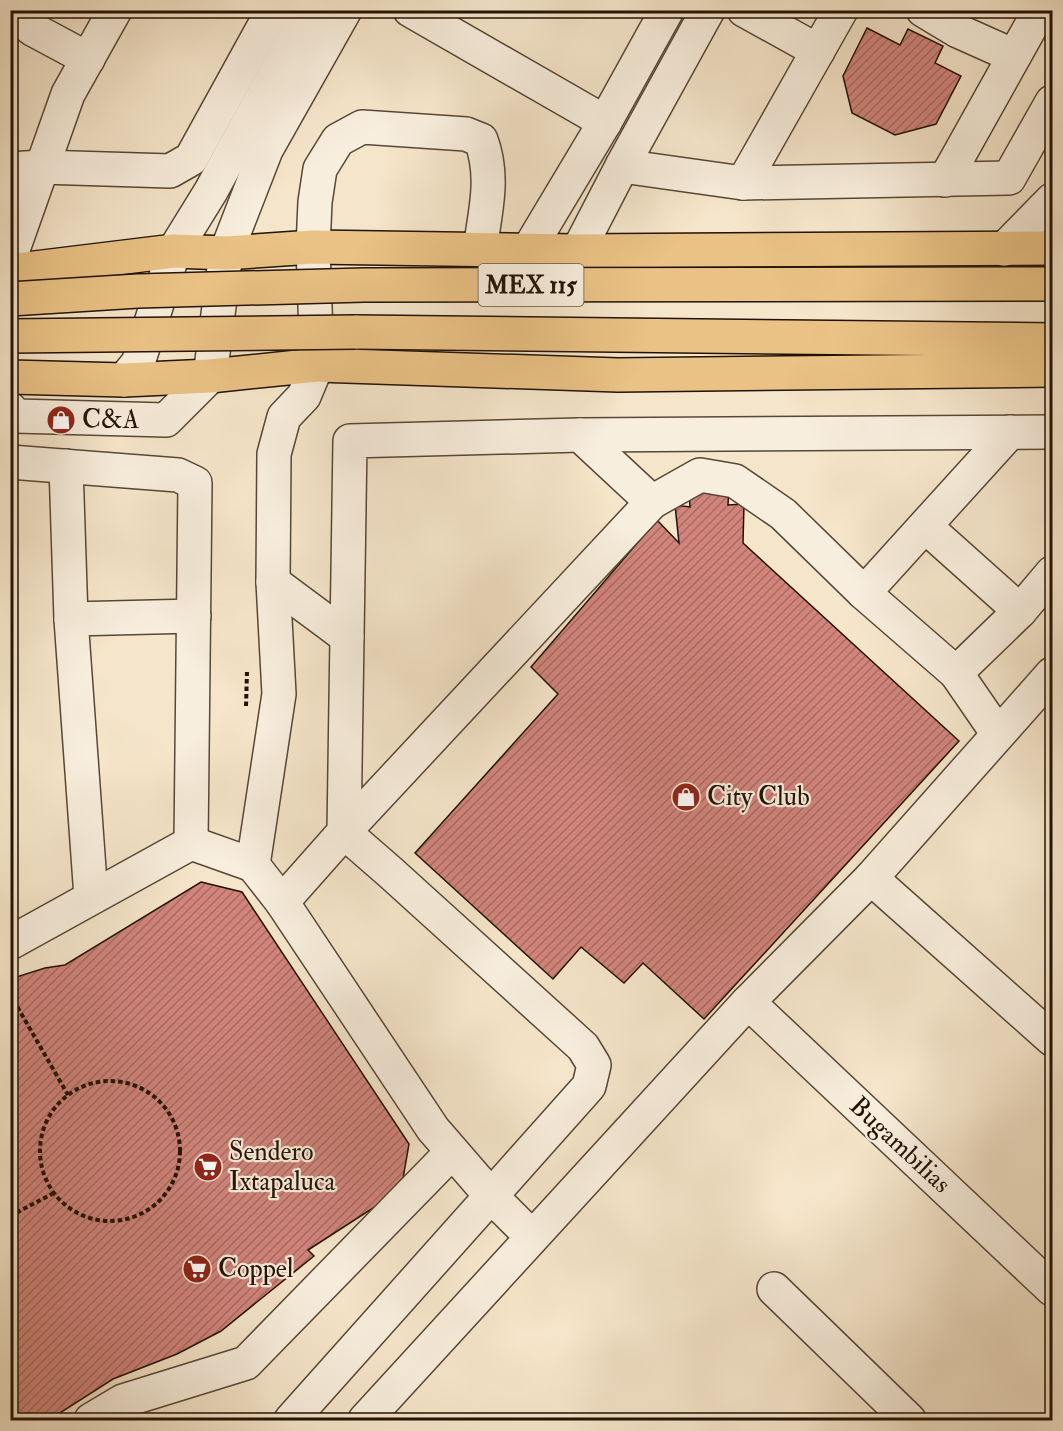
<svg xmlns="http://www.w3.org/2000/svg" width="1063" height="1431" viewBox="0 0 1063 1431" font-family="'IM FELL Double Pica',serif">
<defs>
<pattern id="building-hatch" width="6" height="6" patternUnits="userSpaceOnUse" patternTransform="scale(1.5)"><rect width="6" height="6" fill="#d1847c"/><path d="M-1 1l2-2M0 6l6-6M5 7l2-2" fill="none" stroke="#a96b64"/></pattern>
</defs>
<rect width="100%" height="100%" fill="#f5e5ca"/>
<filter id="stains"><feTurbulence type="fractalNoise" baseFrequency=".00333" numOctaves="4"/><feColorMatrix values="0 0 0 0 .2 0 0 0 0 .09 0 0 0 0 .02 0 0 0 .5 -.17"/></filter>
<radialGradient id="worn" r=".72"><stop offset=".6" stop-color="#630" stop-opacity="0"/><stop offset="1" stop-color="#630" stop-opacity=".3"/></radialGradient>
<g fill="url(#building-hatch)" stroke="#221205" stroke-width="1.5">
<polygon points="867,28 900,45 908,29 943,46 935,63 961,76 936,124 895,135 852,113 843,76"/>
<polygon points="729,486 728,505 744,504 743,543 959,741 704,1019 643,963 624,983 581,947 553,979 415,853 558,694 531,667 657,520 679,543 675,505 690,507 689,489"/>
<polygon points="201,882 242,892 409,1144 401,1190 308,1250 314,1256 221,1331 177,1354 113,1379 49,1420 10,1420 10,979 45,968 65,965"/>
</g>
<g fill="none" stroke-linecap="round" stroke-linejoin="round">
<g stroke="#574736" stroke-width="36">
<g id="minor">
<polyline points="410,10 605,122"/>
<polyline points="744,10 818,51"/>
<polyline points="923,10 958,31 1014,56"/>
<polyline points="10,13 34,30 88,59"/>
<polyline points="622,166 743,183 1009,178 1052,102"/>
<polyline points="10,169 41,167 170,171 191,159 273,10"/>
<polyline points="945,180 1040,10"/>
<polyline points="743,183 841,10"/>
<polyline points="529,249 605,122 667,10"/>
<polyline points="1004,249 1052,200"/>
<polyline points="578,251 622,166 708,10"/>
<polyline points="10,258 68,94 115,10"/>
<polyline points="124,380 138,363 174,251 211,191 310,10"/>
<polyline points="10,409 16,416 166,420 210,376 226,253 266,150 345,10"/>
<polyline points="580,435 1052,432"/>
<polyline points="10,462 178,475 195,483 191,843"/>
<polyline points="66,466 71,619 91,897"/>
<polyline points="652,502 700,475 735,481 783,514 864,593 956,673 1020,611 1052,573"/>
<polyline points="925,526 1020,611"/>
<polyline points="273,582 347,637"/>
<polyline points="864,593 1010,432"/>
<polyline points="71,619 194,616"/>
<polyline points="956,673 998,734"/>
<polyline points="871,878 1052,1039"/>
<polyline points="282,902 344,832 350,441 580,435 652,502 344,832 390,872 583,1047 594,1065 589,1086 491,1196 532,1237"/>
<polyline points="10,943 191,843 253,865"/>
<polyline points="748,1002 1052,1289"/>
<polyline points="774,1289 909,1420"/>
<polyline points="91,1420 123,1401 246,1363 452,1152"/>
<path d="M291 1420 491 1196 433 1129 282 902 253 865 279 694 273 582 274 454 284 417 304 396 317 365 313 247 315 202 320 169 338 140 362 127 466 134 481 140C495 178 485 211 480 250"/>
<polyline points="365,1420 748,1002 871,878 1052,674"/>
</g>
</g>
<g stroke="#221205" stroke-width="36">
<polyline id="major" points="355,332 1052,340"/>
</g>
<g stroke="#221205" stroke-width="36">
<g id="highway">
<polyline points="10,271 174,251 226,253 313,247 578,251 1052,248"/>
<polyline points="10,377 124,380 210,376 317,365 618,375 1052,370"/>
</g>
</g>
<g stroke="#221205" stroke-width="4" stroke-dasharray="4.5 3" stroke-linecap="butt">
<polyline points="246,706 247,672"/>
<polyline points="10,994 68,1095"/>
<circle cx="110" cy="1151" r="70"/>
<polyline points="10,1216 54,1193"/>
</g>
<use href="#minor" stroke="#f8eedd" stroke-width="33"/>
<use href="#major" stroke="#eac285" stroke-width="33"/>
<use href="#highway" stroke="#eac285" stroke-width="33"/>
<g stroke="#221205" stroke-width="36" stroke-linecap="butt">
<g id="major-bridge">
<polyline points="10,299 138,291 364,285 1052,284"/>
<polyline points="10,336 355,332"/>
</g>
</g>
<use href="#major-bridge" stroke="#eac285" stroke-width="33"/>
</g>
<defs>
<g id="shop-disc" transform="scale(1.5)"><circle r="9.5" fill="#8f2418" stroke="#f8eedd"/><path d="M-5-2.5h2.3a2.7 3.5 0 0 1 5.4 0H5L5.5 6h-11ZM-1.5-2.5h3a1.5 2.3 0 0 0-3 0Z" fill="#fff"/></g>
<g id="supermarket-disc" transform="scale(1.5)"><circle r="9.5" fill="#8f2418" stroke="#f8eedd"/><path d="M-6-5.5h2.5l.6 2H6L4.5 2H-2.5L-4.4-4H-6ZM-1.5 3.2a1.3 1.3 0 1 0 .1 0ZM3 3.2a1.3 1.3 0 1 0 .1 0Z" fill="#fff"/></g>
</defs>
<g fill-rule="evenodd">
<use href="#shop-disc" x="61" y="420"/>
<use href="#shop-disc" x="686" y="797"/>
<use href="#supermarket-disc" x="208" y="1167"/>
<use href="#supermarket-disc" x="197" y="1269"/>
</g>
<g text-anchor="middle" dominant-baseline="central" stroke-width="4.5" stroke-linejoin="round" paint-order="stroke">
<rect fill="#f8eedd" stroke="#625446" stroke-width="1.5" x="478.5" y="264" width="105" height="42" rx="4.5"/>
<g font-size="24" font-weight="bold" fill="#221205">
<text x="531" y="285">MEX 115</text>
</g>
<g font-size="26" fill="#221205" stroke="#f8eedd" text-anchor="start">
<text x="82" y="420">C&amp;A</text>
<text x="707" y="797">City Club</text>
<text x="229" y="1152">Sendero<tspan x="229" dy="30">Ixtapaluca</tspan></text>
<text x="218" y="1269">Coppel</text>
</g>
<g font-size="26" fill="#221205" stroke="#f8eedd">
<text transform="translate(900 1145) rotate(43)">Bugambilias</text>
</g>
</g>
<rect width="1063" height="1431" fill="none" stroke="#f5e5ca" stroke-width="36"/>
<rect x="12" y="12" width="1039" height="1407" fill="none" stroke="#221205" stroke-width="3"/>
<rect x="18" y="18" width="1027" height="1395" fill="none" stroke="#221205" stroke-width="1.5"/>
<rect width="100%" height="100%" filter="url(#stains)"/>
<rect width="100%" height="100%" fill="url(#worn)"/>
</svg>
